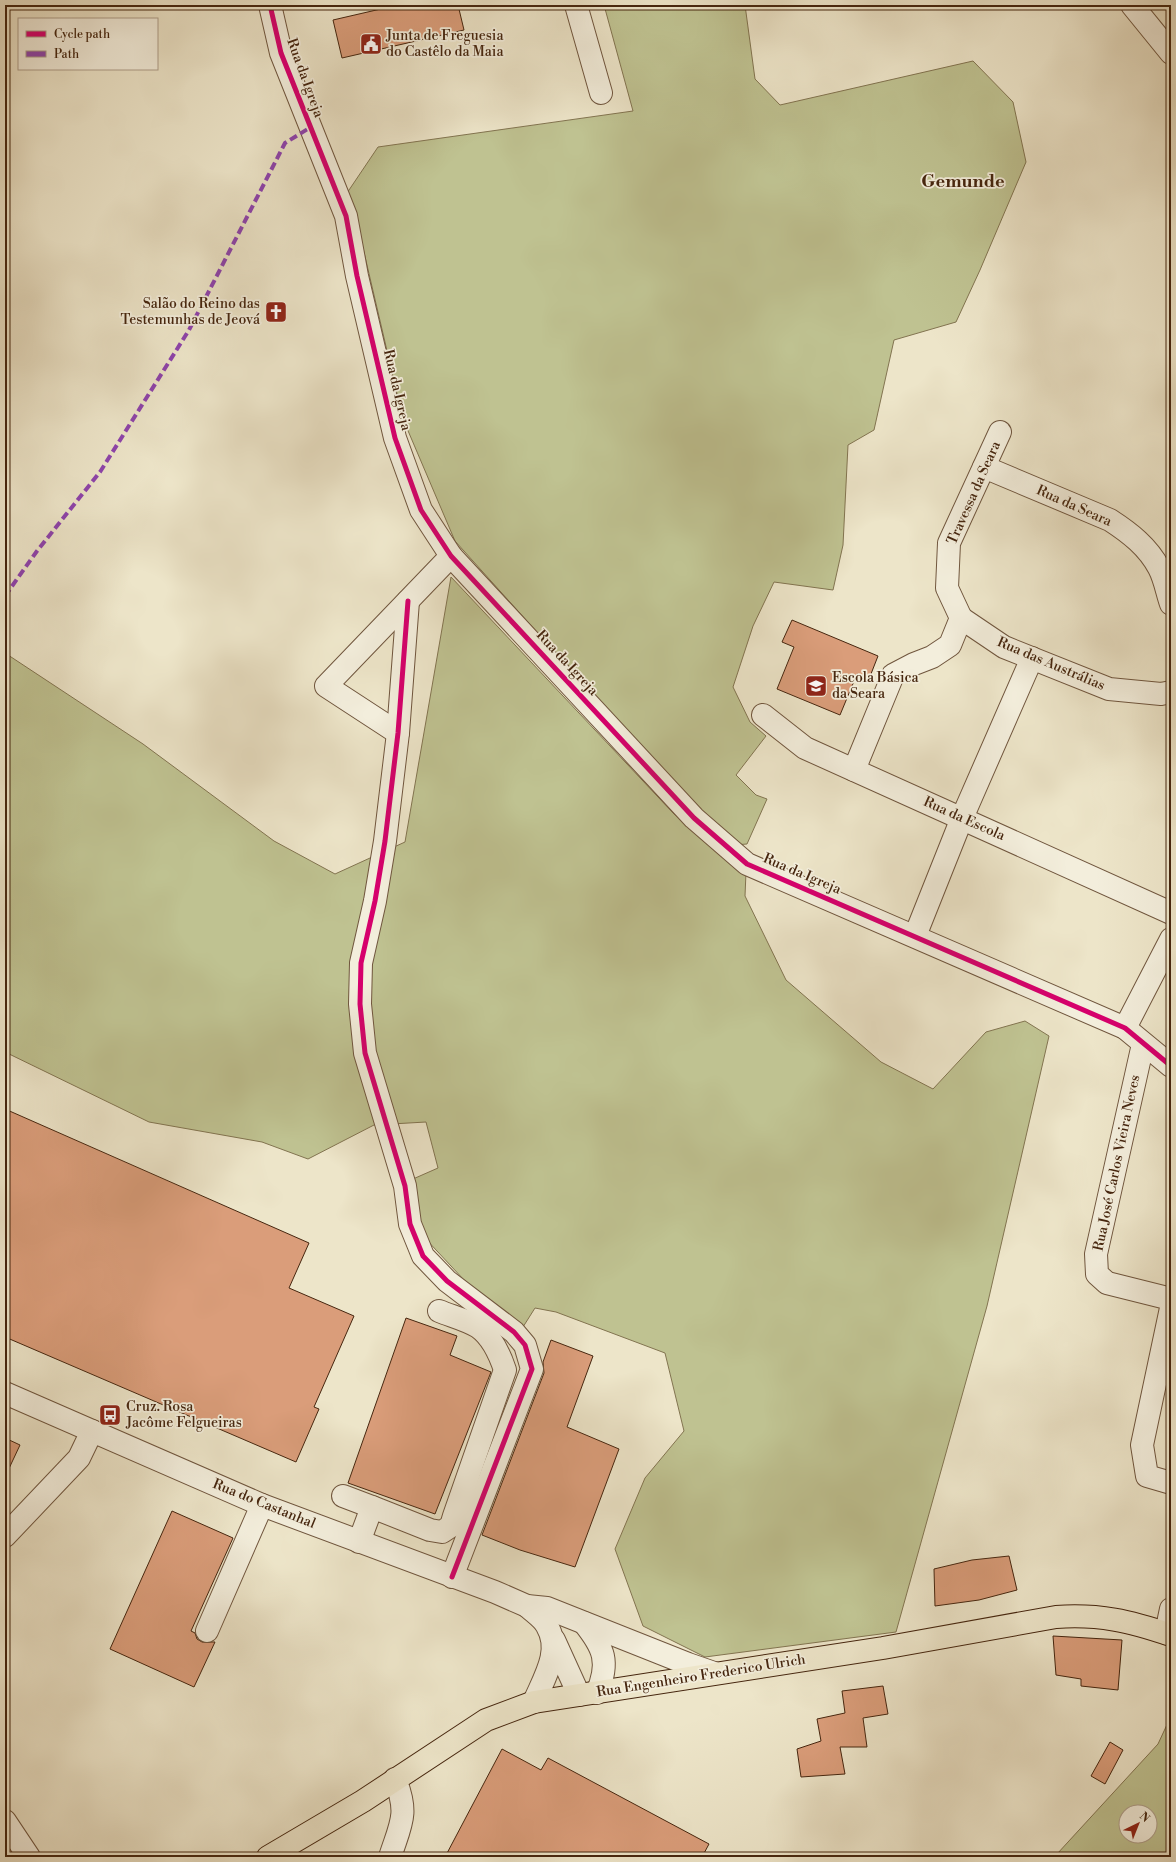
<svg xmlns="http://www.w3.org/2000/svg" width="1176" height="1862" viewBox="0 0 1176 1862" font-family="'Libre Bodoni',serif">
<rect width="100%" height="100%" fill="#ede5c9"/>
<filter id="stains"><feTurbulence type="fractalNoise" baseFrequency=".005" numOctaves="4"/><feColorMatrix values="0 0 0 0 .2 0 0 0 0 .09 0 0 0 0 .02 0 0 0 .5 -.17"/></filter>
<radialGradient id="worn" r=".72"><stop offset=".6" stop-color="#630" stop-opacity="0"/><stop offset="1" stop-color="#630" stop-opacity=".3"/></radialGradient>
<g fill="#bfc291" stroke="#827450" fill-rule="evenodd">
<polygon points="604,5 745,5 755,79 780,105 973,61 1013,102 1026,162 980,270 956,322 894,340 874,430 848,445 843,545 833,590 774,582 753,626 733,687 750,722 766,736 736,775 756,795 767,799 747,844 734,845 598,700 455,541 403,419 363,248 347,193 378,147 633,111"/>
<polygon points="451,577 674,814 746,872 745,896 786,980 881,1062 933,1089 986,1032 1025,1021 1049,1036 987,1306 896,1632 705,1657 643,1626 615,1549 645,1478 684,1431 665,1353 556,1312 535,1308 523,1327 479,1296 423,1236 413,1179 438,1168 426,1122 374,1125 308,1159 262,1142 149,1122 5,1052 5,653 143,744 274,841 335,874 405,842"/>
<path d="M1171 1716V1857H1057V1854L1158 1744ZM1126 1812H1150V1836H1126Z"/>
</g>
<g fill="#da9d7a" stroke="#46260f">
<polygon points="398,5 458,5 464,30 342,58 333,20"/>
<polygon points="792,620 878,656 869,679 857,674 840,715 777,689 794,647 782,642"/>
<polygon points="5,1109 309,1243 289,1288 354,1316 314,1407 319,1409 296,1462 5,1337"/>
<polygon points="406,1318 457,1336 450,1355 491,1372 435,1514 348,1483"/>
<polygon points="551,1340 593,1356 567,1427 619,1449 575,1567 520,1550 482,1535 544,1373 543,1362"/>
<polygon points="5,1438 20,1445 5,1477"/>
<polygon points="172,1511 233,1538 191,1631 195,1633 197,1639 202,1642 215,1642 194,1687 110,1649"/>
<polygon points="1009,1556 1017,1590 979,1600 935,1606 934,1569 972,1560"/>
<polygon points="1053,1636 1122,1640 1118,1690 1081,1686 1081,1679 1056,1675"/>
<polygon points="883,1686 888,1714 863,1718 867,1747 840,1747 845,1774 801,1777 797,1749 821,1741 817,1719 845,1713 842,1691"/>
<polygon points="1110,1742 1123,1750 1105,1784 1091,1776"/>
<polygon points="502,1749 541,1770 548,1758 709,1844 702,1857 445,1857"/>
</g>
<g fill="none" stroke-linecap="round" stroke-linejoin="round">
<g stroke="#70563e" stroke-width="24">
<g id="minor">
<polyline points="270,5 281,53 346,216 357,276 395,438 421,510 451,556 694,818 747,864 1125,1028 1171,1066"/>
<polyline points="576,5 601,93"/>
<polyline points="1132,5 1171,53"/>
<path d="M984 467 1110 520C1130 533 1148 547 1159 568 1165 579 1167 593 1171 604"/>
<polyline points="408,601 398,733 385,841 375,901 361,963 360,1004 365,1053 405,1186 410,1224 423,1256 447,1281 514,1332 525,1345 532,1369 452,1577"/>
<polyline points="961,618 1004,647 1109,689 1161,694 1171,692"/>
<polyline points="763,715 805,748 1171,913"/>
<polyline points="398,733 326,686 451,556"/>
<polyline points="854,770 893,675 914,664 932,657 950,645 961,618 947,588 949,543 1000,432"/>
<polyline points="915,936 962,818 1032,658"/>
<polyline points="1125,1028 1171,939"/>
<polyline points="1143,1044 1096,1254 1097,1274 1107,1283 1171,1299"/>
<polyline points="1171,1308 1142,1445 1147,1476 1171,1483"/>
<polyline points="5,1393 262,1505 495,1592 527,1606 547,1608 688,1664 714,1673"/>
<polyline points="343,1496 372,1507"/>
<polyline points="5,1536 79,1458 92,1431"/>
<path d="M359 1542 372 1507 430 1530 442 1532 451 1526 454 1516 505 1370C500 1355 491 1336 478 1327 467 1320 451 1316 439 1311"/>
<path d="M527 1606C533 1612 543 1618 547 1626 562 1651 544 1678 534 1702"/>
<path d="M584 1623C604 1648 610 1662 597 1693"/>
<polyline points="207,1631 262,1505"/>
<polyline points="1166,1633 1171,1609"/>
<polyline points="554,1640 579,1695"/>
<polyline points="5,1821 29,1857"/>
<path d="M390 1857C401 1823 409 1814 395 1779"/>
</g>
</g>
<g stroke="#46260f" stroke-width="24">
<path id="major" d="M268 1857 363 1801 486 1720 534 1702 883 1648 1056 1617C1100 1614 1129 1621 1171 1635"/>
</g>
<use href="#minor" stroke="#f3eedc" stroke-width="22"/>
<use href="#major" stroke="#ede5c9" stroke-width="22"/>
<polyline stroke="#8e44ad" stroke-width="4" stroke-dasharray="8 4" stroke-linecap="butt" points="5,596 37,551 100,472 189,330 285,143 311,127"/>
<g stroke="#f3eedc" stroke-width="8">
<g id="cycleway">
<polyline points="270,5 281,53 346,216 357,276 395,438 421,510 451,556 694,818 747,864 1125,1028 1171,1066"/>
<polyline points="408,601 398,733 385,841 375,901 361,963 360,1004 365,1053 405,1186 410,1224 423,1256 447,1281 514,1332 525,1345 532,1369 452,1577"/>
</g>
</g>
<use href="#cycleway" stroke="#d6006c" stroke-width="5"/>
</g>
<defs>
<g id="civic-square" transform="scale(1.15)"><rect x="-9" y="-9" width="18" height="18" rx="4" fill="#8f2418" stroke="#f3eedc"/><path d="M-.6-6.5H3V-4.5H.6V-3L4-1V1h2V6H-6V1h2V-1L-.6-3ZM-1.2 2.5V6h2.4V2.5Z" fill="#fff"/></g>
<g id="church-square" transform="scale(1.15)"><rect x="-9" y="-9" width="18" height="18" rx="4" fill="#8f2418" stroke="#f3eedc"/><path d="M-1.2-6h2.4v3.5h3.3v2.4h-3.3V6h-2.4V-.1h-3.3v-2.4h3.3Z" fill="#fff"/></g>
<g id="school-square" transform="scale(1.15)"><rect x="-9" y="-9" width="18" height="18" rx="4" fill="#8f2418" stroke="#f3eedc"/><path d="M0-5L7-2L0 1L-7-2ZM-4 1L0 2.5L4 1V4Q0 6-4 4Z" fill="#fff"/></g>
<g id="bus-square" transform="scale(1.15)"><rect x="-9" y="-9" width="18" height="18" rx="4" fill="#8f2418" stroke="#f3eedc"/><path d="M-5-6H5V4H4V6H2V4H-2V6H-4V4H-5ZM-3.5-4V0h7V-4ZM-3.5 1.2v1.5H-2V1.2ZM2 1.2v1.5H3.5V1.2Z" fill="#fff"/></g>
</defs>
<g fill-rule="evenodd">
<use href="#civic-square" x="371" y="44"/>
<use href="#church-square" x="276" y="312"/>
<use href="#school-square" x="816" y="686"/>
<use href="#bus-square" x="110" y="1415"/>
</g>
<g text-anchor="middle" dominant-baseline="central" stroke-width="3.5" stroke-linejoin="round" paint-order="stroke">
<g font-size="14" fill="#46260f" stroke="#f3eedc" text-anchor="start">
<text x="386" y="36">Junta de Freguesia<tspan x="386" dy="16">do Castêlo da Maia</tspan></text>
<text x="260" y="304" text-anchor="end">Salão do Reino das<tspan x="260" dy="16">Testemunhas de Jeová</tspan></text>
<text x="832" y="678">Escola Básica<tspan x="832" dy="16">da Seara</tspan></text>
<text x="126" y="1407">Cruz. Rosa<tspan x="126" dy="16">Jacôme Felgueiras</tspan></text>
</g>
<g font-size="14" fill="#46260f" stroke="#f3eedc">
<text transform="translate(305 78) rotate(70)">Rua da Igreja</text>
<text transform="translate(397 390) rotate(77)">Rua da Igreja</text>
<text transform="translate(974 493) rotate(-66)">Travessa da Seara</text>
<text transform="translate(1074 506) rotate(24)">Rua da Seara</text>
<text transform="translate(567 663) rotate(47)">Rua da Igreja</text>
<text transform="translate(1051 664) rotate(23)">Rua das Austrálias</text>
<text transform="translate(964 819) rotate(24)">Rua da Escola</text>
<text transform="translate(802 874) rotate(23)">Rua da Igreja</text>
<text transform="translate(1117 1163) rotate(-78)">Rua José Carlos Vieira Neves</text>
<text transform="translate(264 1504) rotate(22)">Rua do Castanhal</text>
<text transform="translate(701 1676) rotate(-9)">Rua Engenheiro Frederico Ulrich</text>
</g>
<g font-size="18" font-weight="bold" fill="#46260f" stroke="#f3eedc">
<text x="963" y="181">Gemunde</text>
</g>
</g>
<rect width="1176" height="1862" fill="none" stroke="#ede5c9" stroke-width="20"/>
<rect x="6" y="6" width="1164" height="1850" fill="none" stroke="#46260f" stroke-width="2"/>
<rect x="10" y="10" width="1156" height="1842" fill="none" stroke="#46260f"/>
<rect x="18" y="18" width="140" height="52" fill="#f3eedc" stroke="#ae9e8a"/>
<rect x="26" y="31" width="20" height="6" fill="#d6006c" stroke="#ae9e8a"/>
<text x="54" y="38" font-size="12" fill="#46260f">Cycle path</text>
<rect x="26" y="51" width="20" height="6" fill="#8e44ad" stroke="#ae9e8a"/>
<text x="54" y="58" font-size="12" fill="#46260f">Path</text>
<g transform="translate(1138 1824) rotate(43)"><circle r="19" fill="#f3eedc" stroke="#ae9e8a"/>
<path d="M0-3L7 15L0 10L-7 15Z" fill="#8f2418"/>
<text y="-6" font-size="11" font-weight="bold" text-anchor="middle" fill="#46260f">N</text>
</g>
<rect width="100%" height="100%" filter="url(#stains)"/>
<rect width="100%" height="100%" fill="url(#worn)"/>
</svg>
